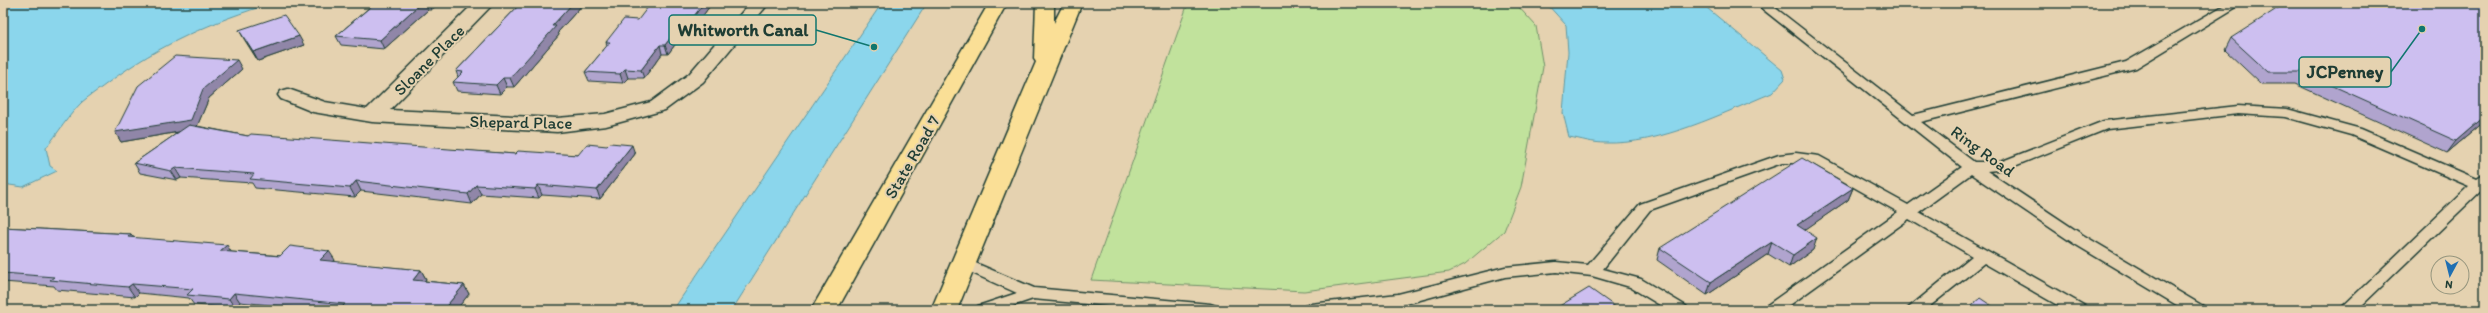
<svg xmlns="http://www.w3.org/2000/svg" width="2488" height="313" viewBox="0 0 2488 313" font-family="Itim,sans-serif">
<rect width="100%" height="100%" fill="#e5d2b0"/>
<filter id="ink" filterUnits="userSpaceOnUse"><feTurbulence type="fractalNoise" baseFrequency=".025" numOctaves="2"/><feDisplacementMap in="SourceGraphic" scale="8" xChannelSelector="R" yChannelSelector="G"/><feConvolveMatrix kernelMatrix="1 2 1 2 8 2 1 2 1" color-interpolation-filters="sRGB"/></filter>
<g filter="url(#ink)">
<polygon fill="#c1e29c" stroke="#709068" points="1188,3 1515,3 1536,26 1543,67 1521,187 1504,231 1465,264 1449,272 1304,291 1091,280"/>
<g fill="#8bd6ec" stroke="#6099a2">
<path d="M3 3H273C213 21 159 45 109 82 100 89 90 95 82 102 68 116 58 133 46 148L50 166 57 171 23 187 3 184Z"/>
<polygon points="882,3 927,3 732,310 673,310"/>
<path d="M1546 3H1701L1782 70 1785 79 1772 93C1723 113 1660 145 1605 143 1593 143 1581 139 1569 137L1563 113 1568 52 1566 25Z"/>
</g>
<g fill="none" stroke-linecap="round" stroke-linejoin="round">
<g stroke="#1f3d34" stroke-width="3">
<g id="service">
<polygon points="1755,3 1769,3 1913,115 2126,62 2228,3 2243,3 2136,68 1921,122 1974,162 2000,162 2104,121 2238,106 2287,109 2361,129 2477,179 2485,174 2485,187 2357,310 2339,310 2469,186 2351,135 2286,117 2238,114 2107,129 2007,169 1987,171 2083,235 2203,306 2205,310 2185,310 2073,243 1971,174 1919,212 2085,306 2087,310 2066,310 1984,263 1925,310 1906,310 1972,256 1909,219 1783,310 1764,310 1766,306 1898,212 1811,163 1782,163 1650,210 1603,269 1641,279 1686,306 1688,310 1668,310 1630,287 1592,276 1556,272 1505,277 1398,306 1360,310 1303,310 1305,306 1311,304 1398,294 1505,267 1556,262 1588,265 1640,204 1779,155 1796,153 1819,156 1908,205 1962,167"/>
<polygon points="966,259 1034,288 1210,304 1216,306 1218,310 1151,310 1033,299 1001,310 976,310 978,306 1017,293 961,268 958,264 961,260"/>
</g>
</g>
<g stroke="#1f3d34" stroke-width="3">
<polygon id="minor" points="474,3 494,3 390,110 557,118 605,114 651,102 689,74 750,3 769,3 703,82 665,110 606,126 557,132 372,122 313,112 281,99 278,95 281,91 288,89 325,102 367,109"/>
</g>
<g stroke="#1f3d34" stroke-width="3">
<g id="primary">
<polygon points="989,3 1007,3 837,310 811,310"/>
<polygon points="1036,3 1054,3 1054,23 1064,3 1082,3 957,310 931,310 1036,62 1034,59"/>
</g>
</g>
<use href="#service" fill="#e5d2b0" fill-rule="evenodd"/>
<use href="#minor" fill="#e5d2b0" fill-rule="evenodd"/>
<use href="#primary" fill="#fadf96" fill-rule="evenodd"/>
</g>
<g fill="#b0a4ce" stroke="#1f3d34">
<polygon points="361,3 439,3 431,10 428,10 384,49 341,45 336,36 371,6 362,5"/>
<polygon points="521,3 583,3 583,4 558,32 559,35 514,87 507,87 500,94 457,91 453,82 458,77 456,71"/>
<polygon points="712,3 696,25 690,25 668,54 662,54 644,78 628,78 623,83 589,81 585,72 607,46 606,42 638,20"/>
<polygon points="2485,3 2485,121 2447,153 2295,84 2261,84 2225,50 2231,38"/>
<polygon points="239,30 304,45 258,61 244,39"/>
<polygon points="242,69 209,98 197,126 248,136 515,154 578,155 635,154 600,199 542,195 539,198 481,194 472,204 361,191 355,197 255,188 252,183 181,178 177,180 140,173 134,163 179,132 121,142 115,132"/>
<polygon points="1853,188 1848,200 1804,230 1813,250 1789,267 1768,254 1707,295 1657,260 1660,248"/>
<polygon points="3,227 131,234 134,238 231,252 335,260 334,262 421,270 426,279 425,281 464,285 469,294 456,310 318,310 240,302 235,308 194,305 189,298 139,293 135,297 57,290 54,286 3,282"/>
</g>
<g fill="#9086a8" stroke="#1f3d34">
<polygon points="421,3 425,3 428,10 384,49 380,40"/>
<polygon points="428,3 439,3 431,10"/>
<polygon points="573,3 583,3 583,4 558,32 559,35 514,87 510,78 552,26"/>
<polygon points="704,3 712,3 696,25 694,16"/>
<polygon points="687,16 690,25 668,54 665,45"/>
<polygon points="299,36 304,45 258,61 253,52"/>
<polygon points="660,45 662,54 644,78 641,70"/>
<polygon points="237,60 242,69 209,98 196,129 121,142 115,132"/>
<polygon points="625,69 628,78 623,83 620,74"/>
<polygon points="503,78 507,87 500,94 496,85"/>
<polygon points="2485,116 2485,121 2447,153 2456,141"/>
<polygon points="632,145 635,154 600,199 597,190"/>
<polygon points="175,168 181,178 177,180 171,171"/>
<polygon points="356,181 361,191 355,197 350,188"/>
<polygon points="476,185 481,194 472,204 468,194"/>
<polygon points="538,185 542,195 539,198 535,189"/>
<polygon points="1853,188 1848,200 1793,238 1797,225"/>
<polygon points="131,234 138,244 128,237"/>
<polygon points="1817,238 1813,250 1789,267 1793,255"/>
<polygon points="1772,242 1768,254 1707,295 1711,282"/>
<polygon points="227,245 233,255 220,251"/>
<polygon points="329,251 335,260 326,270 320,260"/>
<polygon points="421,270 426,279 418,289 413,280"/>
<polygon points="132,284 139,293 135,297 128,287"/>
<polygon points="464,285 469,294 456,310 443,310"/>
<polygon points="234,293 240,302 235,308 229,299"/>
</g>
<g fill="#cdbff0" stroke="#1f3d34">
<polygon points="375,3 421,3 380,40 336,36"/>
<polygon points="521,3 573,3 552,26 556,26 510,78 503,78 496,85 453,82 463,72 456,71"/>
<polygon points="651,3 704,3 694,16 687,16 665,45 660,45 641,70 625,69 620,74 585,72 610,42 606,42 624,19 638,20"/>
<polygon points="2286,3 2485,3 2485,116 2456,141 2302,72 2268,72 2231,38"/>
<polygon points="284,15 299,36 253,52 239,30"/>
<polygon points="175,56 237,60 203,89 191,120 115,132 138,86"/>
<polygon points="189,125 248,136 251,134 515,154 518,151 578,155 587,144 607,146 610,143 632,145 597,190 538,185 535,189 476,185 468,194 356,181 350,188 250,179 254,174 175,168 171,171 134,163"/>
<polygon points="1802,158 1853,188 1797,225 1817,238 1793,255 1772,242 1711,282 1660,248"/>
<polygon points="3,227 131,234 128,237 227,245 220,251 280,256 290,246 329,251 320,260 421,270 413,280 464,285 443,310 368,310 342,307 345,304 234,293 229,299 187,295 193,289 132,284 128,287 50,280 54,277 3,273"/>
<polygon points="1589,288 1620,310 1553,310"/>
<polygon points="1980,298 1998,310 1966,310"/>
</g>
</g>
<g text-anchor="middle" dominant-baseline="central" stroke-width="4" stroke-linejoin="round" paint-order="stroke">
<g font-size="17" fill="#1f3d34" stroke="#e5d2b0">
<text transform="translate(429 60) rotate(-45)">Sloane Place</text>
<text transform="translate(521 122) rotate(1)">Shepard Place</text>
<text transform="translate(1983 151) rotate(36)">Ring Road</text>
<text transform="translate(912 157) rotate(-60)">State Road 7</text>
</g>
</g>
<path fill="none" stroke="#0f766e" stroke-width="1.5" d="M874 47L816 30M2422 29L2391 72"/>
<g fill="#0f766e" stroke="#e5d2b0" stroke-width="1.5">
<circle cx="874" cy="47" r="4"/>
<circle cx="2422" cy="29" r="4"/>
</g>
<g fill="#e5d2b0" stroke="#0f766e" stroke-width="1.5">
<rect x="669" y="15" width="147" height="30" rx="4"/>
<rect x="2299" y="57" width="92" height="30" rx="4"/>
</g>
<g font-size="18" text-anchor="middle" font-weight="bold" fill="#1f3d34">
<text x="743" y="36">Whitworth Canal</text>
<text x="2345" y="78">JCPenney</text>
</g>
<rect width="2488" height="313" fill="none" stroke="#e5d2b0" stroke-width="16"/>
<rect x="8" y="8" width="2472" height="297" fill="none" stroke="#1f3d34" stroke-width="1.5" filter="url(#ink)"/>
<g transform="translate(2450 275) rotate(187)"><circle r="19" fill="#e5d2b0" stroke="#96967e"/>
<path d="M0-3L7 15L0 10L-7 15Z" fill="#1f6fb2"/>
<text y="-6" font-size="11" font-weight="bold" text-anchor="middle" fill="#1f3d34">N</text>
</g>
</svg>
